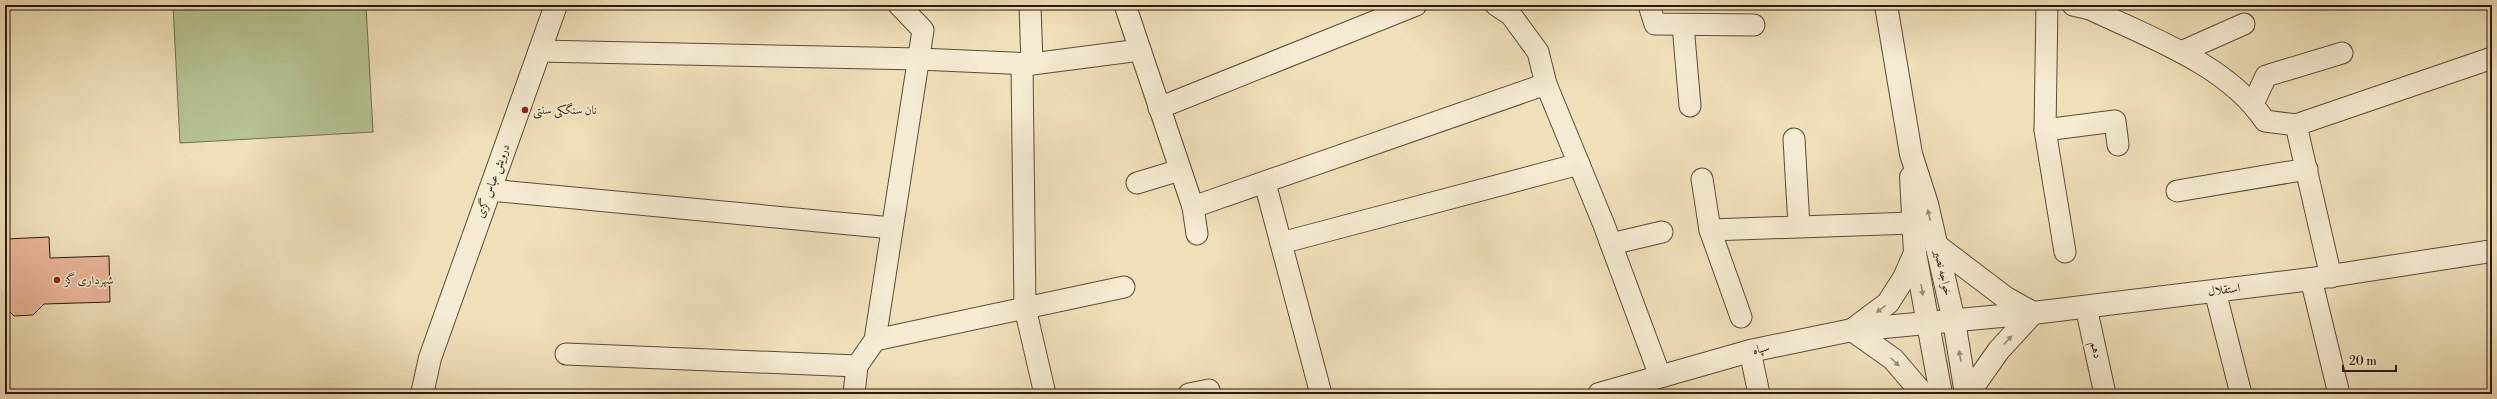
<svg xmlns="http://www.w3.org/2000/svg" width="2497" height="399" viewBox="0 0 2497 399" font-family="'Libre Bodoni',Amiri,serif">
<rect width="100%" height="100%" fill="#efe0b9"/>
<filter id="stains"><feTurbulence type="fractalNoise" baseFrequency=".005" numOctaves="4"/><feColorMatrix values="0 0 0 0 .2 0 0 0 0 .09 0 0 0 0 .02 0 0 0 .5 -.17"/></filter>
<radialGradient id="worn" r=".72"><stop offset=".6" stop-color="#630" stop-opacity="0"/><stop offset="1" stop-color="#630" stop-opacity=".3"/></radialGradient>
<polygon fill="#b6c392" stroke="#716e4e" points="173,5 366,5 373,132 180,143"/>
<polygon fill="#eab69a" stroke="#2c190b" points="49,237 50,258 109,256 110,302 44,304 33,315 14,316 5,307 5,239"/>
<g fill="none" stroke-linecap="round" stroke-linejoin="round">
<g stroke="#5d4b36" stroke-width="23">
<g id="minor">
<polyline points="1030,5 1032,64"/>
<polyline points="1125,5 1193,207 1197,234"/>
<polyline points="1496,5 1511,15 1538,52 1546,84"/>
<polyline points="1649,5 1655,24 1754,25"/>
<polyline points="2047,5 2045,130 2065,252"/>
<path d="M2073 5 2090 9C2149 37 2228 65 2265 121L2296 125"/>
<polyline points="1683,25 1690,106"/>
<polyline points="539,51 919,59 1032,64 1140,50"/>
<polyline points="2181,52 2244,24"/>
<polyline points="1022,64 1025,308 1045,394"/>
<polyline points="2253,104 2266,76 2342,53"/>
<polyline points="1159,108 1416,5"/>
<polyline points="2045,130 2115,121 2118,145"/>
<polyline points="1794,139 1799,226"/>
<polyline points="1702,179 1710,230 1741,317"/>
<polyline points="1137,183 1180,170"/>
<polyline points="1265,183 1321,394"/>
<polyline points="490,190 892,228"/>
<polyline points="2177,191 2307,169"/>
<polyline points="1193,207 1546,84 1604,225 1660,376"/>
<polyline points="1710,230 1912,223"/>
<polyline points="1281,243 1579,164"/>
<polyline points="1611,244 1662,232"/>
<polyline points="2331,277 2296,125 2492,58"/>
<polyline points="2311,279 2339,394"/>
<polyline points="2215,291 2241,394"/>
<polyline points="2086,307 2105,394"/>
<polyline points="875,340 1124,287"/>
<polyline points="1750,351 1759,394"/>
<polyline points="566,354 857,366"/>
<polyline points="854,394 857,366 875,340 923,30 899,5"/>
<polyline points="1189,394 1209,390"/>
</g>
</g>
<g stroke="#5d4b36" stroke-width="24">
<g id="tertiary">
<polyline points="1886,5 1911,154 1927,204 1954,321 1966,394"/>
<polyline points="1911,177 1915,253 1941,394"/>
<polyline points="1936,245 2006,298 2033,313 1999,350 1968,394"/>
<polyline points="1915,253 1904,278 1888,303 1852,330 1893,359 1923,394"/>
<polyline points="422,394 430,358 556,5"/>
<polyline points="1599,394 1750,351 1852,330 2033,313 2311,279 2492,251"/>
</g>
</g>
<use href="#minor" stroke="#f5ebd2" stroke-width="21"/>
<use href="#tertiary" stroke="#f5ebd2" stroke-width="22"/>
</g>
<defs><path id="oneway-solid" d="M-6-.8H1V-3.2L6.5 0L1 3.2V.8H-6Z"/></defs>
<g fill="#9b8c78">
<use href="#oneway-solid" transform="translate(1929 215) rotate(-103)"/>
<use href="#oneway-solid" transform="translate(1922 290) rotate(80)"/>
<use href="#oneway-solid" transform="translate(1881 309) rotate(143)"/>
<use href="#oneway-solid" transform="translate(2008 340) rotate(-47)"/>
<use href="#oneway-solid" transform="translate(1960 356) rotate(-100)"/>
<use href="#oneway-solid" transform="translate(1895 362) rotate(45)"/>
</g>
<g fill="#8f2418" stroke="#f5ebd2" stroke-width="1.5">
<circle cx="525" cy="110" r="4"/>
<circle cx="57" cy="280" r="4"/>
</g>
<g text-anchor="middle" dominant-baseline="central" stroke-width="3" stroke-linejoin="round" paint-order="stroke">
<g font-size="12" fill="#2c190b" stroke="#f5ebd2" text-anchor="start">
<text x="533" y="110">نان سنگکی سنتی</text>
<text x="65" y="280">شهرداری گز</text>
</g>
<g font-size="12" fill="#2c190b" stroke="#f5ebd2">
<text transform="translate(493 181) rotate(-70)">درویش عباس گزی</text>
<text transform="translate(1943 273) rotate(77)">خواجه نصیر</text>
<text transform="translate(2224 290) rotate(-7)">استقلال</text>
<text transform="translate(1761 349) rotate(-12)">سپاه</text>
<text transform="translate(2096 350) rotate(78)">دهم</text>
</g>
</g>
<rect width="2497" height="399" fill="none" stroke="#efe0b9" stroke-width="20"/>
<rect x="6" y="6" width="2485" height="387" fill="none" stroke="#2c190b" stroke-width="2"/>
<rect x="10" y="10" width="2477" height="379" fill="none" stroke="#2c190b"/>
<path d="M2343 365v6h53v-6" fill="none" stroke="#2c190b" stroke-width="2"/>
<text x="2349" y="365" font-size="12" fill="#2c190b" stroke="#f5ebd2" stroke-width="3" paint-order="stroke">20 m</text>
<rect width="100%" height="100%" filter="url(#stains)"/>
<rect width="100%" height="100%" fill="url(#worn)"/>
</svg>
